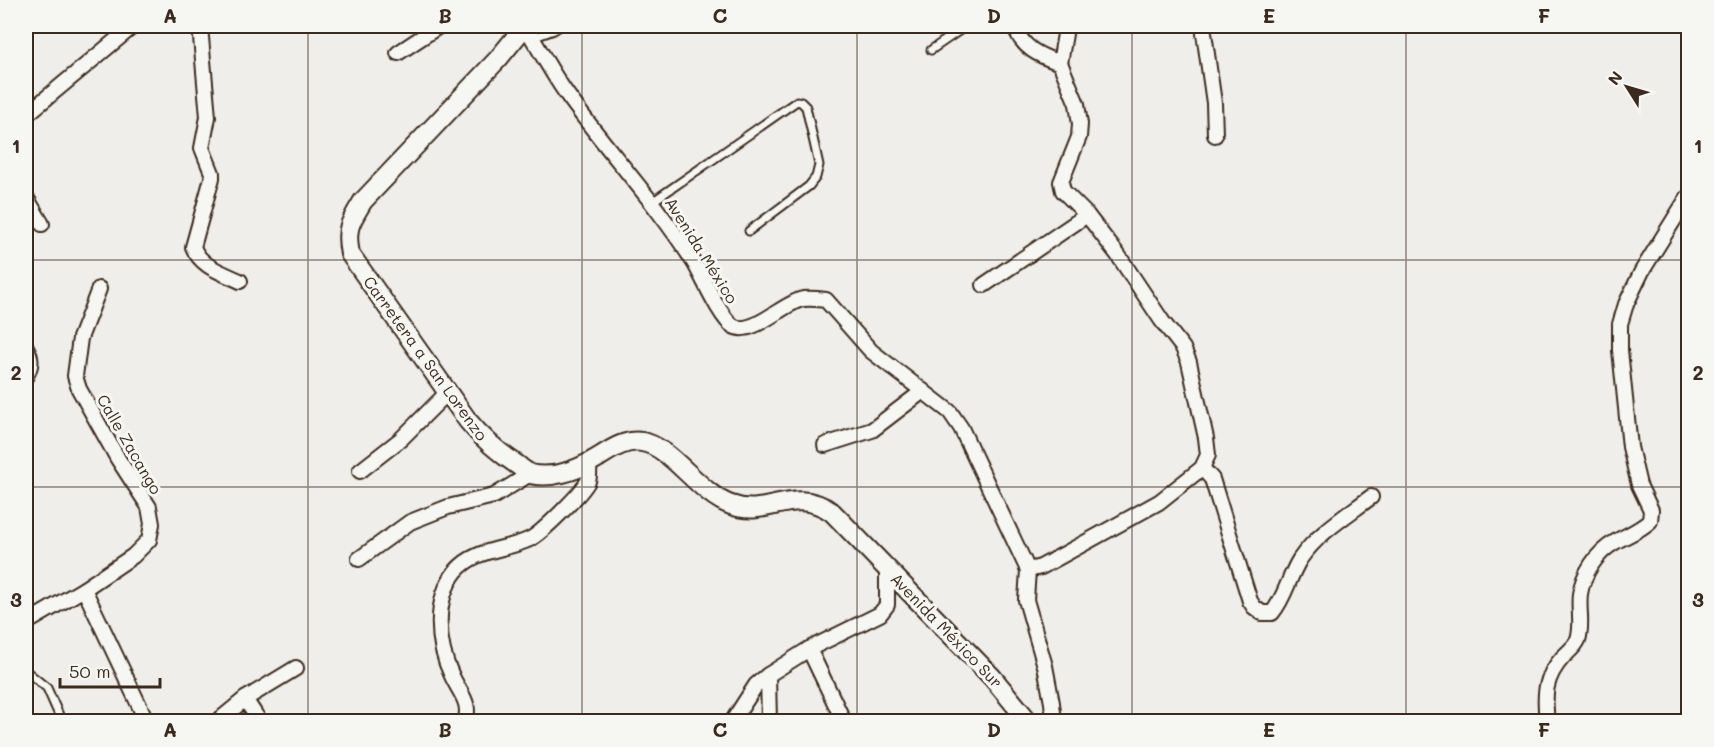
<svg xmlns="http://www.w3.org/2000/svg" width="1714" height="747" viewBox="0 0 1714 747" font-family="Mali,sans-serif">
<rect width="100%" height="100%" fill="#efeeea"/>
<filter id="ink" filterUnits="userSpaceOnUse"><feTurbulence type="fractalNoise" baseFrequency=".0167" numOctaves="2"/><feDisplacementMap in="SourceGraphic" scale="12" xChannelSelector="R" yChannelSelector="G"/><feConvolveMatrix kernelMatrix="1 2 1 2 8 2 1 2 1" color-interpolation-filters="sRGB"/></filter>
<g filter="url(#ink)">
<g fill="none" stroke-linecap="round" stroke-linejoin="round">
<g stroke="#3b2a1e" stroke-width="11">
<g id="lane">
<polyline points="532,38 554,30 560,26"/>
<polyline points="931,50 966,26"/>
<polyline points="652,202 797,101 801,102 806,107 819,165 816,177 809,186 749,231"/>
<polyline points="26,671 47,688 62,722"/>
</g>
</g>
<g stroke="#3b2a1e" stroke-width="18">
<g id="street">
<path d="M200 26 208 117 202 148 212 173V178L193 247C201 267 221 272 240 281"/>
<path d="M525 26C539 48 551 72 566 93 607 151 657 203 695 264 703 278 721 319 733 326 752 337 783 303 803 299 811 298 819 299 826 300L871 351 950 412 961 428 1028 570 1026 600 1045 666 1052 703 1054 722"/>
<path d="M1015 26C1021 48 1040 56 1060 63L1077 104 1080 124 1079 137 1061 182 1063 191 1087 215 1118 255 1162 321 1183 348 1189 362 1206 438 1208 455 1202 468 1159 502 1041 567 1028 570"/>
<polyline points="1203,26 1214,103 1215,135"/>
<polyline points="398,53 439,26"/>
<polyline points="1060,63 1065,34 1064,26"/>
<polyline points="26,115 133,26"/>
<polyline points="26,197 42,224"/>
<polyline points="984,285 1087,215"/>
<path d="M26 347C32 358 32 365 26 376"/>
<polyline points="825,445 872,430 923,391"/>
<path d="M1202 468 1212 479 1250 601 1254 607 1262 613H1272C1285 598 1289 576 1300 559 1318 533 1346 516 1371 497"/>
<polyline points="360,471 401,439 448,392"/>
<polyline points="359,559 410,522 448,507 494,496 530,474"/>
<polyline points="84,589 147,722"/>
<polyline points="26,623 84,589 133,556 149,540 152,524 149,507 118,459 79,389 75,376 80,338 99,289"/>
<polyline points="809,649 844,722"/>
<polyline points="768,675 769,722"/>
<polyline points="245,699 260,722"/>
<polyline points="217,722 245,699 296,668"/>
<path d="M465 722C472 703 459 692 452 676 437 645 433 600 456 571 476 548 505 551 530 539 542 533 583 492 588 481 590 476 589 468 589 463"/>
<polyline points="732,722 756,685 768,675 809,649 880,614 887,605 887,568"/>
<path d="M1547 722C1544 695 1544 678 1563 657 1568 652 1575 647 1578 640 1583 625 1578 610 1580 594 1583 574 1596 553 1615 542 1627 535 1639 531 1650 521L1651 510 1639 485 1630 447 1620 350V324L1626 304 1642 271 1688 197"/>
</g>
</g>
<g stroke="#3b2a1e" stroke-width="22">
<path id="secondary" d="M525 26 498 59 363 201C350 222 345 229 350 254L468 421C483 439 499 453 519 466 522 469 527 472 530 474 551 479 575 471 592 461 608 452 623 439 642 442 671 446 699 494 731 505 769 519 792 485 832 512L992 677 1029 722"/>
</g>
<use href="#lane" stroke="#f6f6f2" stroke-width="7"/>
<use href="#street" stroke="#f6f6f2" stroke-width="14"/>
<use href="#secondary" stroke="#f6f6f2" stroke-width="18"/>
</g>
</g>
<path fill="none" stroke="#3b2a1e" stroke-width="1.5" stroke-opacity="0.55" d="M308 26V722M582 26V722M857 26V722M1132 26V722M1406 26V722M26 260H1688M26 487H1688"/>
<g text-anchor="middle" dominant-baseline="central" stroke-width="6" stroke-linejoin="round" paint-order="stroke">
<g font-size="16" fill="#3b2a1e" stroke="#f6f6f2">
<text transform="translate(702 250) rotate(58)">Avenida México</text>
<text transform="translate(426 358) rotate(54)">Carretera a San Lorenzo</text>
<text transform="translate(130 444) rotate(60)">Calle Zacango</text>
<text transform="translate(947 630) rotate(46)">Avenida México Sur</text>
</g>
</g>
<rect width="1714" height="747" fill="none" stroke="#f6f6f2" stroke-width="66"/>
<g transform="translate(1627 87) rotate(307)" stroke="#f6f6f2" stroke-width="4.5" paint-order="stroke">
<path d="M0-4.5L10 22L0 15L-10 22Z" fill="#3b2a1e"/>
<text y="-9" font-size="16" font-weight="bold" text-anchor="middle" fill="#3b2a1e">N</text>
</g>
<path d="M60 678v9h100v-9" fill="none" stroke="#3b2a1e" stroke-width="3"/>
<text x="69" y="678" font-size="18" fill="#3b2a1e" stroke="#f6f6f2" stroke-width="4.5" paint-order="stroke">50 m</text>
<rect x="33" y="33" width="1648" height="681" fill="none" stroke="#3b2a1e" stroke-width="2"/>
<g font-size="20" text-anchor="middle" font-weight="bold" fill="#3b2a1e">
<text x="170" y="23">A</text>
<text x="445" y="23">B</text>
<text x="720" y="23">C</text>
<text x="994" y="23">D</text>
<text x="1269" y="23">E</text>
<text x="1544" y="23">F</text>
<text x="16" y="153">1</text>
<text x="1698" y="153">1</text>
<text x="16" y="380">2</text>
<text x="1698" y="380">2</text>
<text x="16" y="607">3</text>
<text x="1698" y="607">3</text>
<text x="170" y="737">A</text>
<text x="445" y="737">B</text>
<text x="720" y="737">C</text>
<text x="994" y="737">D</text>
<text x="1269" y="737">E</text>
<text x="1544" y="737">F</text>
</g>
</svg>
